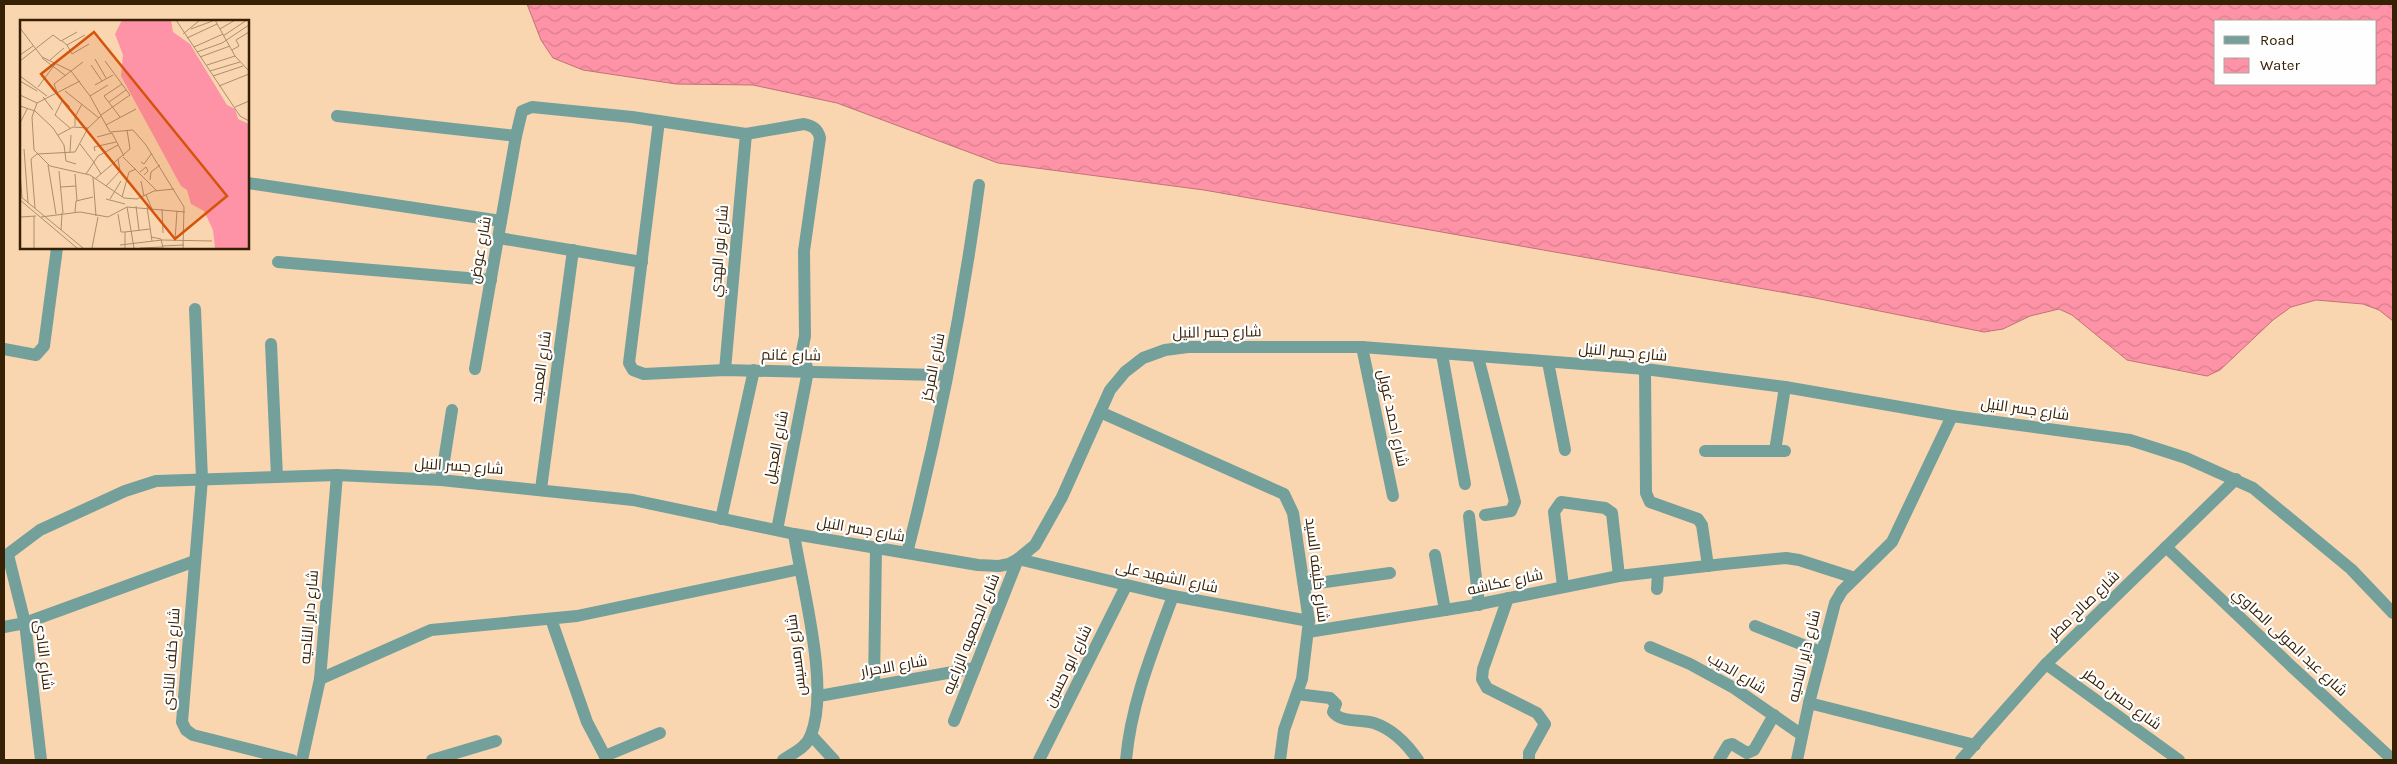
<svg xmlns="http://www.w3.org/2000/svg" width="2397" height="764" viewBox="0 0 2397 764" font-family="Karla,Cairo,sans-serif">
<defs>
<pattern id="water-waves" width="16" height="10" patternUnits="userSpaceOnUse" patternTransform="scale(1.25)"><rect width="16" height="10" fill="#fe93a7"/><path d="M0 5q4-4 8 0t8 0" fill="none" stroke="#da7e8e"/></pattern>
</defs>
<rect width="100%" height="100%" fill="#fad6b0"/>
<path fill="url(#water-waves)" stroke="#c27176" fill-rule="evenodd" d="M527 4H2393V321L2379 310 2363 304 2316 300 2291 307 2273 320 2220 370 2207 376 2127 360 2072 315 2059 309 2030 316 2003 329 1984 332 1815 298 1204 190 998 163 837 103 753 85 676 84 583 70 553 58 541 40ZM2216 21H2376V84H2216Z"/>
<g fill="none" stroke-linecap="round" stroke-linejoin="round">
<g stroke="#74a09c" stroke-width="12">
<polyline points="337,116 516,136"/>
<polyline points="659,121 629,363 633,370 644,374 725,370 938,375"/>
<polyline points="248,183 501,221"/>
<polyline points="499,238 642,262"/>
<polyline points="278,262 491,280"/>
<polyline points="195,309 202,479 182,722 186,730 193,735 292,760"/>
<polyline points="271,344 277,477"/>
<polyline points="1362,347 1393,496"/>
<polyline points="4,349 36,355 44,346 57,248"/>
<polyline points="1442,354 1465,484"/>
<polyline points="1478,357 1515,502 1511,511 1485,515"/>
<polyline points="1548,362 1565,450"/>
<path d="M475 369 516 136 522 111 532 107 632 117 746 134 804 124C813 126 818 129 820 138L804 251 805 336 802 351 808 371 777 530"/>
<polyline points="1645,369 1646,493 1650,502 1698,519 1702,525 1708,566"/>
<polyline points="725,370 746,134"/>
<polyline points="1100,412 1284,494 1293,513 1309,621 1302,679 1284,730 1280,760"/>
<polyline points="1705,451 1785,451"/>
<polyline points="1775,451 1785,387"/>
<polyline points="441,480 452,410"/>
<polyline points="541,489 573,250"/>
<polyline points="1469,516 1479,605"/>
<polyline points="721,519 754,370"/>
<polyline points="2166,547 2289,664 2393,760"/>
<path d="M907 553C939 429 962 312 979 185"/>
<polyline points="8,555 25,623 41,760"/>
<polyline points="1435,555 1445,610"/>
<polyline points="1304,585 1390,573"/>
<polyline points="1563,586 1554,512 1561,502 1605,508 1612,513 1619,576"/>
<polyline points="1657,589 1658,572"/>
<polyline points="1508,598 1483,669 1482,679 1487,688 1537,713 1545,724 1529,753 1529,760"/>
<polyline points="551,619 587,722 607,760"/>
<polyline points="1755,626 1821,652"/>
<polyline points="4,627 25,623 195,561"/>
<polyline points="1308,632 1470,606 1619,576 1724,564 1786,558 1799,560 1855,578"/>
<polyline points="1650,647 1690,664 1734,688 1802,735"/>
<polyline points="2046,664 2179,760"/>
<polyline points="320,679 431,630 577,616 800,569"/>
<polyline points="874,685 876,547"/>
<path d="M1297 694 1330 698 1336 704 1333 712C1341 723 1361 719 1374 723 1392 729 1407 744 1418 760"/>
<polyline points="819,696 975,668"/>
<polyline points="1809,703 1975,745"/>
<polyline points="954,721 1018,559 1173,596 1309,621"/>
<polyline points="811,735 834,760"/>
<polyline points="605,756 660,733"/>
<polyline points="302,760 320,679 337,475"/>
<polyline points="432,760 496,741"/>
<path d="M783 760C793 753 807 747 811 735 830 686 802 587 794 534"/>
<polyline points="1039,760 1126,586"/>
<path d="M1126 760C1131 703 1153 650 1173 596"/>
<polyline points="1719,760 1728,745 1732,744 1747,753 1754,750 1774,715"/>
<polyline points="1797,760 1809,703 1835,603 1842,591 1892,542 1952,416"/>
<polyline points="1961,760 2046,664 2236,479"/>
</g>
<polyline stroke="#74a09c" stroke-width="12" points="4,557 40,530 125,491 156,481 337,475 441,480 633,500 794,534 978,565 999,566 1009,564 1018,559 1035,545 1062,497 1110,390 1125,372 1143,358 1165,350 1188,347 1362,347 1645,369 1785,387 1952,416 2130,440 2186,458 2253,488 2351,569 2393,613"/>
</g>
<g text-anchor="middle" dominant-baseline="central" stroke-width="4.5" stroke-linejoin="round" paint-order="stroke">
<g font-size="15" fill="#372105" stroke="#fefefe">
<text transform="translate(480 250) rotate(-80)">شارع عوض</text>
<text transform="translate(719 251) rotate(-85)">شارع نور الهدي</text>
<text transform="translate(1217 332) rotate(-1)">شارع جسر النيل</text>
<text transform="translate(1623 352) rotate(5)">شارع جسر النيل</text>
<text transform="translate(791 355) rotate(1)">شارع غانم</text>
<text transform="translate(541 367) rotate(-82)">شارع العميد</text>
<text transform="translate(933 367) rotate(-79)">شارع المركز</text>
<text transform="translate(2025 409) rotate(8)">شارع جسر النيل</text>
<text transform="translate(1393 418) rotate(78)">شارع احمد غويل</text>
<text transform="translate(776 447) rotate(-79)">شارع العجيل</text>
<text transform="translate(459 466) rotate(4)">شارع جسر النيل</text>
<text transform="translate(861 529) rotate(10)">شارع جسر النيل</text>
<text transform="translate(1317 570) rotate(83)">شارع خليفه السيد</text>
<text transform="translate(1167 577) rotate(12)">شارع الشهيد على</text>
<text transform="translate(1505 582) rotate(-12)">شارع عكاشه</text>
<text transform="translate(2084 605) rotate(-44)">شارع صالح مطر</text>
<text transform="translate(309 617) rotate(-85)">شارع داير الناحيه</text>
<text transform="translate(971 634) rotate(-68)">شارع الجمعيه الزراعيه</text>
<text transform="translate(2290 642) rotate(43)">شارع عبد المولى الصاوي</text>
<text transform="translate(44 655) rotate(83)">شارع النادى</text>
<text transform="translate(796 655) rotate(-97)">شارع رمسيس</text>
<text transform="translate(1804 656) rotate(-76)">شارع داير الناحيه</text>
<text transform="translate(171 659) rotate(-86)">شارع خلف النادى</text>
<text transform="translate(894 666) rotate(-10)">شارع الاحرار</text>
<text transform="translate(1068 666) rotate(-64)">شارع ابو حسين</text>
<text transform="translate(1737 673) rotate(31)">شارع الديب</text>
<text transform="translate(2122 699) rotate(36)">شارع حسن مطر</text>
</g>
</g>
<g transform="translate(20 20)">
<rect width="229" height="229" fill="#fad6b0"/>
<path d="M102 0H151L153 12 170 24 207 85 215 89 218 99 229 104V228H195L193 210 184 191 171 184 167 170 161 166 101 56 103 35 95 14Z" fill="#fe93a7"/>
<path fill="none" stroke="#ac8e6c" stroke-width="1" d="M156 0 220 96 229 101M195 0 215 36 229 51M0 8 22 37 51 51 70 76 90 112 113 110 126 125 164 187 163 228M171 9 195 0M200 9 215 0M163 14 180 0M203 16 227 0M167 18 197 4M42 21 47 25 65 15M47 25 52 34 69 24M174 27 203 14M212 30 219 26 216 20 229 12M177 32 202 23 229 5M0 35 13 26M180 37 210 26M22 38 46 56M75 39 86 58M30 40 44 28M0 41 33 15 41 21 57 12M71 45 82 61M187 45 215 36M190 51 220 42M0 56 27 76M193 56 223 46M0 61 17 71M60 61 17 83 12 97 14 130 30 146 70 155 104 178 117 179 134 171 154 169M75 65 93 55M199 66 229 54M18 67 36 43M45 71 79 98M0 75 17 83M38 75 34 64 63 42M38 75 50 87M70 76 88 65M23 77 33 90M42 81 35 95 50 108M89 82 106 70M0 86 15 91 33 108 44 125 46 141 56 144M215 87 229 81M81 95 110 75 85 41M100 97 84 76 102 64M0 103 7 89M86 105 116 89M55 106V97L62 84M38 115 53 107 68 108 81 96M77 117 92 113 104 136M60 124 73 141M4 129 8 183M75 131 74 127 96 122M50 132 51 115M103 137 137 171M73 141 81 154M121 142 124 144 132 133M28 145 36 194M39 151 43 193M120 152 126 147 128 151 124 155M0 153 2 177M55 154 57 181M66 154 78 136 98 125M73 157 76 196M75 159 110 129 107 110M130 160 131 152 140 145M121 161 124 176M86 166 100 151 98 139M41 167 56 166M126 175 132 189M0 176 63 228M102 177 109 152 116 149M86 179 105 184M90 179 101 161M0 180 57 228M116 186 119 210M107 187 165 192M107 187 114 228M127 187 132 221M15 188 11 139 17 134 55 132 68 108M142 189 143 213M55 192 56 181 73 177M98 194 101 212H105V228M14 196V228M0 197 16 196M21 197 60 192 88 197 107 187M41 210 42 193M105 212 130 209M131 217 141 219 143 228M155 220 157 191M100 225 142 220 192 221M142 226 164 225M72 228 78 197M120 228 142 227"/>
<path fill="#d6530b" fill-opacity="0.15" stroke="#d6530b" stroke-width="2.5" d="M74 12 207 176 155 219 21 54Z"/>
<rect width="229" height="229" fill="none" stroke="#372105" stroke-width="2.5"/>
</g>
<rect width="2397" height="764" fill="none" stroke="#372105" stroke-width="10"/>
<rect x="2214" y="20" width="162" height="65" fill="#fefefe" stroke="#aea69a"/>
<rect x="2224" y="36" width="25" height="8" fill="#74a09c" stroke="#aea69a"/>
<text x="2260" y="45" font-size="15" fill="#372105">Road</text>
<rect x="2224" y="58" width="25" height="15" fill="url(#water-waves)" stroke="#aea69a"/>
<text x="2260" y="70" font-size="15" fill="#372105">Water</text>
</svg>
